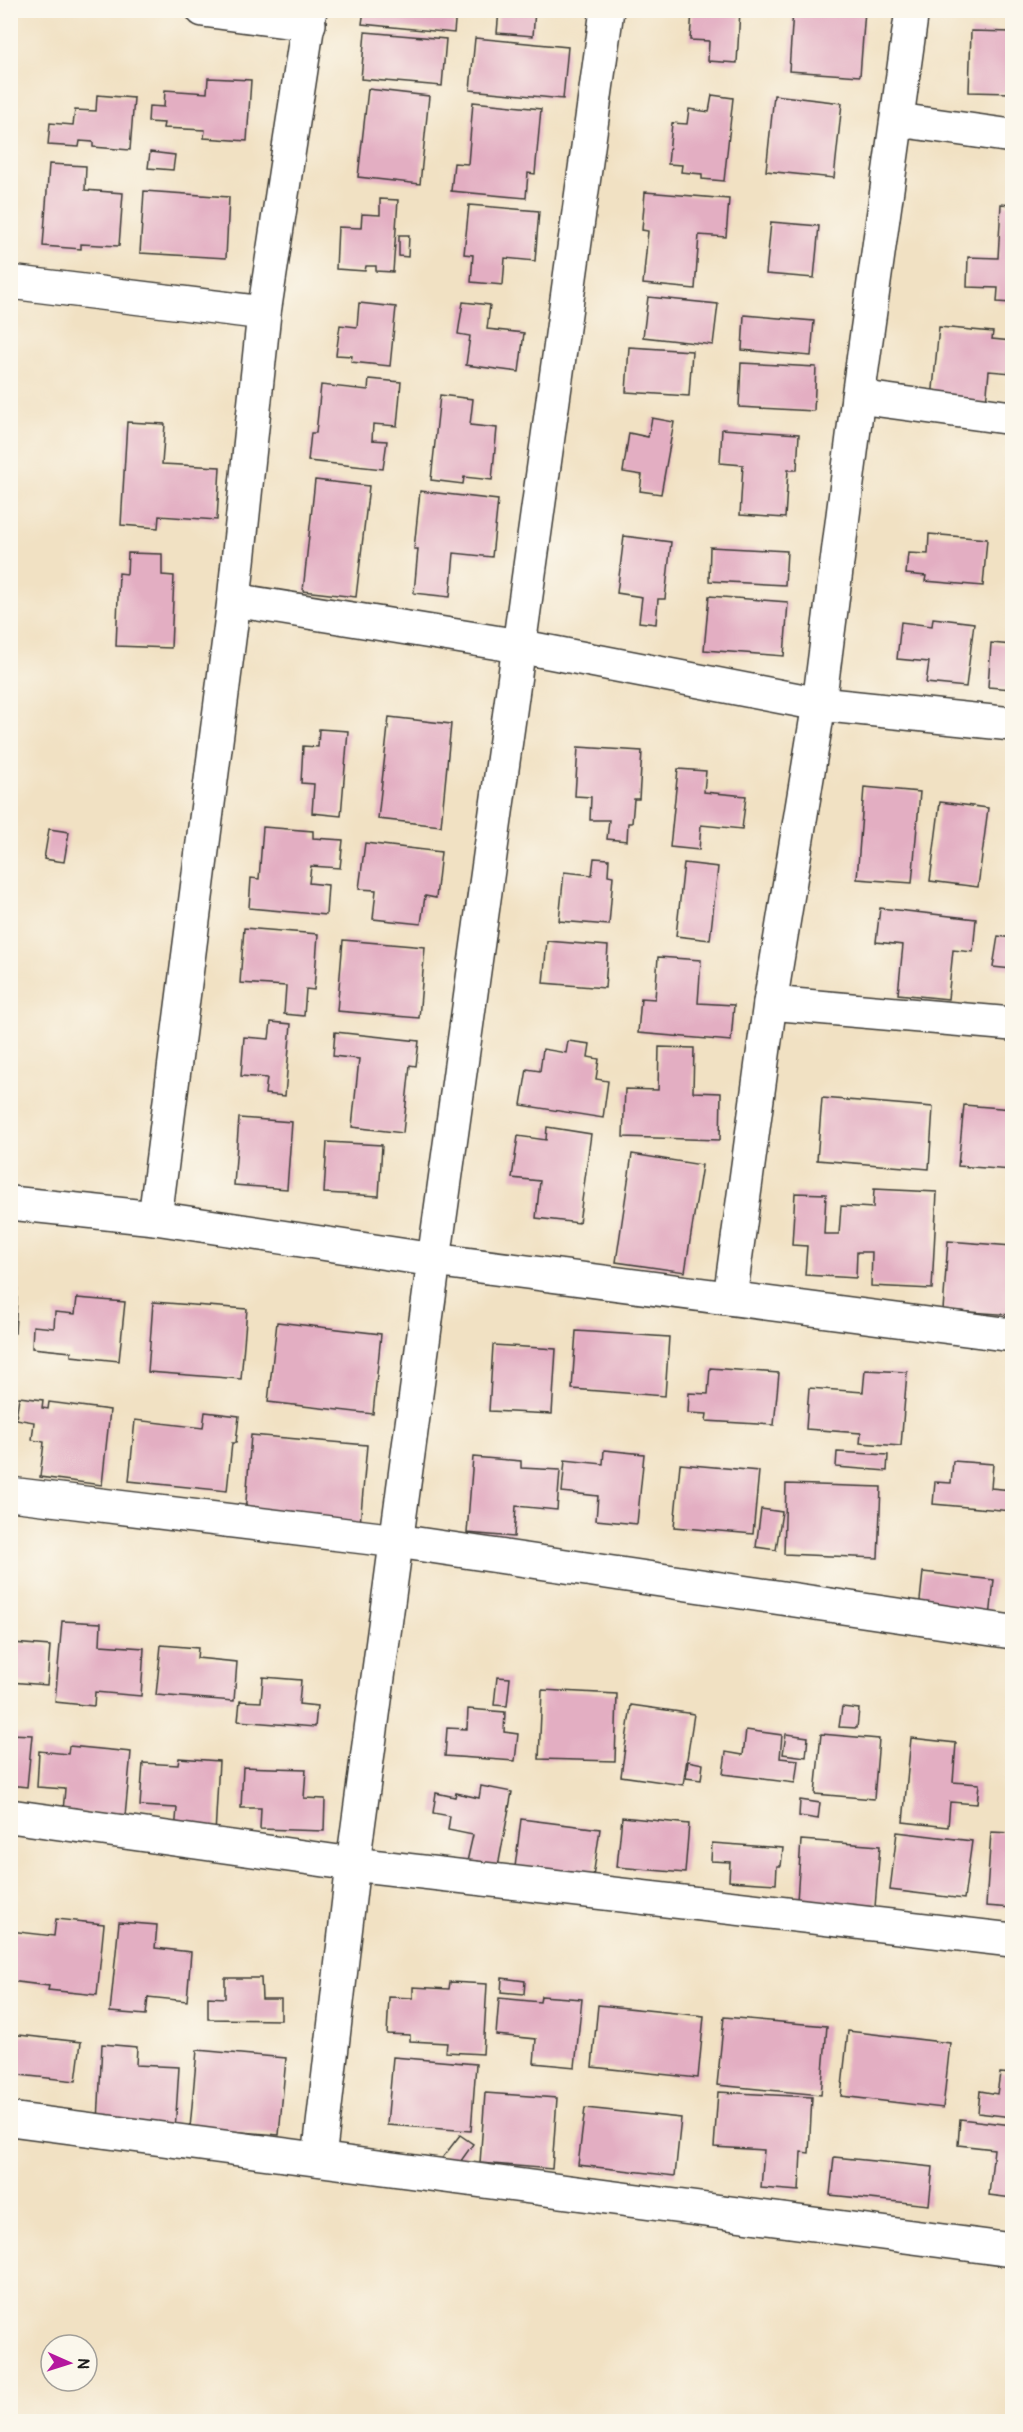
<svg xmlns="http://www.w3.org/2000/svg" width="1023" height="2432" viewBox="0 0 1023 2432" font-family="Pangolin,sans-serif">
<rect width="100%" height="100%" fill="#fbf7ec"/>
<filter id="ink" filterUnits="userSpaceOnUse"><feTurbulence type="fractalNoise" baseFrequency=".0167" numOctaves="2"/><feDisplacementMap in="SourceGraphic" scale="12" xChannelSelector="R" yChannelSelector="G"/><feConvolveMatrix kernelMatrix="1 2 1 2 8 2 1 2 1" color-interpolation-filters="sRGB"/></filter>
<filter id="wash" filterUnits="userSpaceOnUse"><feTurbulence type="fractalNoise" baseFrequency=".008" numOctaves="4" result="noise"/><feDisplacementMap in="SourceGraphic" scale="24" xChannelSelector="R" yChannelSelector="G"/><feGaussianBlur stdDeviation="1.35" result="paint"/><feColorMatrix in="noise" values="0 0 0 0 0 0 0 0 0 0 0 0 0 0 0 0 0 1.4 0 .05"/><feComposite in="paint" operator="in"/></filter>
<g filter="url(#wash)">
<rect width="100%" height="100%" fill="#f1e1c3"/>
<g id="blocks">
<g fill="#e3aec2">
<polygon points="364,10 456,10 454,33 362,24"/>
<polygon points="499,10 535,10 533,36 497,33"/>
<polygon points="692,10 740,10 737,63 708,61 709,41 690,40"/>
<polygon points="793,10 865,10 860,76 789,71"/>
<polygon points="971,31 1012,32 1012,93 969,92"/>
<polygon points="365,32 446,39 442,86 361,79"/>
<polygon points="475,38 568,47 563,99 470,90"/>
<polygon points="208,78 251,80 247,141 204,138 205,130 163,128 164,123 148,122 149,106 164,107 165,90 207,93"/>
<polygon points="368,89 429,96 420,184 358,177"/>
<polygon points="97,95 134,98 130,150 93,147 93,142 80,141 79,147 48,145 50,123 73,125 75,110 96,111"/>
<polygon points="712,95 733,98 724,181 702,179 702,174 681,172 682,165 668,164 672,123 687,124 689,109 709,112"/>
<polygon points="774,95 842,103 834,178 766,171"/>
<polygon points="473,102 541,109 535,174 528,173 526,198 451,191 454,163 468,164"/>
<polygon points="10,132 17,132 14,155 10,154"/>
<polygon points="150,152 175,155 173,170 148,168"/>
<polygon points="49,164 86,166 85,190 123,193 119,246 81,244 81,249 43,246"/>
<polygon points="144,191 229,197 226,258 140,253"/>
<polygon points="645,192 729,199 726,237 699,235 695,289 643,284 648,231 642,230"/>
<polygon points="380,199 398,200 393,272 376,271 376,266 366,266 365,271 336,269 338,227 361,228 362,214 380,215"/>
<polygon points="1001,204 1012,205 1012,303 997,302 998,288 967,287 968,257 998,258"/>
<polygon points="469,205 539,211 535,261 505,258 503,285 471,282 473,255 464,254"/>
<polygon points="771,222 819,226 814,278 766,274"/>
<polygon points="399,235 409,235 408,257 399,256"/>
<polygon points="648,297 718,304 713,345 643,337"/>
<polygon points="463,302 490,305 487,329 524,333 519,372 466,365 470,336 458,334"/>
<polygon points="359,303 396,307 390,366 351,362 352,356 336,355 340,325 357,327"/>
<polygon points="744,315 814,321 811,356 742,350"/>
<polygon points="939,327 993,332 992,339 1012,341 1012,373 989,371 986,404 932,399"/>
<polygon points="629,347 692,351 689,396 626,392"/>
<polygon points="741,363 816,367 814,411 739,407"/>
<polygon points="369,379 401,382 397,426 373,424 372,440 387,441 383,469 308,461 311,433 316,433 321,385 368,390"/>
<polygon points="440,395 473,399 470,425 497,428 492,480 464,477 463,484 431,480"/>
<polygon points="652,418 674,422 661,494 640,491 642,475 623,472 629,433 648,437"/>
<polygon points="127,422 165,424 162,464 220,467 217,520 159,516 158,528 121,525"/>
<polygon points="722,429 799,434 797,470 788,470 785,518 740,515 743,465 720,463"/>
<polygon points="315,480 369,486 356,597 303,591"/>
<polygon points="420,491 498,500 492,557 454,553 450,597 414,593 418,549 414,549"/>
<polygon points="929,534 987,539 983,586 925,581 926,576 906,574 908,553 928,554"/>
<polygon points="624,536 671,542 665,599 658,599 656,624 639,622 642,597 617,593"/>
<polygon points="710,547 787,551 785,585 709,581"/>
<polygon points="128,553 162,554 162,575 174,576 171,648 116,646 119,573 127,574"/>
<polygon points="709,596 788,602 784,656 704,650"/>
<polygon points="933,618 974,623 966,687 926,683 929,662 897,659 901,622 932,626"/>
<polygon points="991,643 1012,645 1012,689 988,687"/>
<polygon points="389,717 451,724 441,826 378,819"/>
<polygon points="319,729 348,731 341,816 312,813 314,784 301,783 303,746 318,747"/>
<polygon points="578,747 642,751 639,799 634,799 632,823 628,823 627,841 607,839 609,820 590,820 591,797 575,796"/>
<polygon points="678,769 706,771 704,792 746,796 742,829 701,825 699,850 670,847"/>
<polygon points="864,787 920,792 912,883 857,879"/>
<polygon points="940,802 988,808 978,887 930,881"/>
<polygon points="263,827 313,831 313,838 343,840 340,868 311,866 309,883 328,885 326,915 249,908 251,878 259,879"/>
<polygon points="49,829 69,832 64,862 44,859"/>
<polygon points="365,843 441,852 436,898 425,896 421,924 373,919 376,890 359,889"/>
<polygon points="594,858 609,859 608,875 613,876 609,925 559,921 564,872 592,875"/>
<polygon points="684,863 718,867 710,940 676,936"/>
<polygon points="880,908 976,919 973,952 953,950 948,999 898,994 903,945 876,942"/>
<polygon points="244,928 318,934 314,990 306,989 304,1016 284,1014 286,986 240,983"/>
<polygon points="998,936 1012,938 1012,969 993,967"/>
<polygon points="343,940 425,947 419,1018 337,1011"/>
<polygon points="547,941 608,946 605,988 543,983"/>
<polygon points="658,957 701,960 698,1003 734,1005 731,1041 638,1033 641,998 655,999"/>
<polygon points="271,1022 291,1024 285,1096 265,1094 267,1078 241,1076 244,1037 269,1039"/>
<polygon points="335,1032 419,1041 416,1066 410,1065 403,1133 352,1127 359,1059 333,1056"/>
<polygon points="568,1041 590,1044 588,1057 599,1059 596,1079 608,1081 603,1118 521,1105 527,1069 540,1071 543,1049 566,1053"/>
<polygon points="659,1047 694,1048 693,1092 721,1093 720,1140 623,1137 625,1089 658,1090"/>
<polygon points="822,1098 933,1107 929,1169 817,1160"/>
<polygon points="964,1105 1012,1109 1012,1170 958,1166"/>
<polygon points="239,1118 292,1122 287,1189 234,1185"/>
<polygon points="547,1127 591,1134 579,1223 536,1218 540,1181 512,1178 518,1136 546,1140"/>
<polygon points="327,1142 382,1145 379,1196 324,1193"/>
<polygon points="632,1154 702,1165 685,1272 616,1262"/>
<polygon points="874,1189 937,1192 932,1289 871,1286 872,1252 857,1252 856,1278 805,1275 807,1246 792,1245 795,1193 826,1194 824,1234 839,1234 841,1206 873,1208"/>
<polygon points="948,1241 1012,1246 1012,1315 943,1310"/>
<polygon points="10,1278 18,1278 15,1333 10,1333"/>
<polygon points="77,1298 125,1302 119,1361 71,1356 71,1352 32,1348 33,1326 54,1328 55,1312 75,1314"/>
<polygon points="153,1302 247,1309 241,1379 148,1372"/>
<polygon points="277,1322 381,1334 373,1414 268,1402"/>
<polygon points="576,1331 669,1337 665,1396 572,1389"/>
<polygon points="493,1345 556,1349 552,1414 489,1411"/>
<polygon points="710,1368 779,1373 774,1425 706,1421 707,1414 688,1413 689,1393 708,1394"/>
<polygon points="865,1370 907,1372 901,1446 860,1443 861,1433 806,1429 809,1388 863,1392"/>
<polygon points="19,1397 43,1400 42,1408 48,1409 49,1402 110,1410 102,1485 40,1477 44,1442 32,1440 34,1422 16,1419"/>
<polygon points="205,1412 239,1416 236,1443 232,1443 227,1491 129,1481 135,1420 203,1428"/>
<polygon points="251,1435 367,1445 360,1525 245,1515"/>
<polygon points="604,1450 644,1454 637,1524 596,1520 598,1496 562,1492 565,1460 603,1464"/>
<polygon points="837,1452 888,1455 887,1471 836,1467"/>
<polygon points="473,1457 521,1461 521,1468 560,1470 557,1510 516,1506 514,1537 467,1533"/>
<polygon points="953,1461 993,1464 991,1488 1012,1490 1012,1511 933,1504 935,1482 951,1483"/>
<polygon points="680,1464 759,1471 753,1534 674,1527"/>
<polygon points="786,1484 881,1487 878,1558 784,1554"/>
<polygon points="761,1509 782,1512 776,1550 756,1547"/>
<polygon points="923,1572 994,1580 990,1618 919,1610"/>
<polygon points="10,1610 15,1610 13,1643 50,1646 47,1685 10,1682"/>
<polygon points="62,1621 101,1623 100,1645 144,1648 141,1696 95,1692 94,1706 55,1702"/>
<polygon points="161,1645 198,1648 197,1658 237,1662 234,1701 156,1695"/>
<polygon points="263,1677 301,1680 299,1704 317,1706 315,1727 238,1721 240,1701 261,1702"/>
<polygon points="497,1677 510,1678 507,1706 494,1705"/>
<polygon points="542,1690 617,1694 615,1761 539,1759"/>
<polygon points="631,1705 694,1714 683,1785 621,1776"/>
<polygon points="842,1707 859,1709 857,1728 839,1727"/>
<polygon points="468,1709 505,1712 504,1732 518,1734 515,1761 445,1756 447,1728 467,1729"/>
<polygon points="746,1730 782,1735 780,1758 798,1760 795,1783 723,1774 726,1752 743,1755"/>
<polygon points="10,1734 32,1735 27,1787 10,1785"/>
<polygon points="786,1734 808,1737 806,1757 783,1754"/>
<polygon points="821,1734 879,1739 874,1799 815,1794"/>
<polygon points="911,1738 956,1743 953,1782 979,1784 977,1804 950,1802 948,1827 903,1822"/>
<polygon points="69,1746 131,1752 125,1817 63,1811 65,1789 37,1787 39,1751 68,1754"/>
<polygon points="179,1758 219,1761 215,1835 175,1832 177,1808 140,1806 143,1763 178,1765"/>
<polygon points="688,1761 703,1764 701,1780 686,1778"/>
<polygon points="243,1767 306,1769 304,1798 325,1799 324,1831 260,1829 261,1808 241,1808"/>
<polygon points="481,1786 512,1792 497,1872 466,1866 473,1835 448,1830 450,1816 433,1813 436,1793 455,1797 456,1793 479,1798"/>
<polygon points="800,1800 820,1803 818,1819 799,1816"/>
<polygon points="622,1817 689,1824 685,1873 617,1867"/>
<polygon points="521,1819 600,1829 593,1877 515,1867"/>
<polygon points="897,1832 972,1841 964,1899 890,1890"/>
<polygon points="991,1832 1012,1833 1012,1908 986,1906"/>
<polygon points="801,1840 880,1846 875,1907 797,1901"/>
<polygon points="712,1843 783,1848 781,1866 777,1866 776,1884 729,1881 730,1862 711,1861"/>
<polygon points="56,1919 104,1924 97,1995 48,1990 49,1986 10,1981 10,1931 54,1936"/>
<polygon points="119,1922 157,1925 155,1948 191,1952 187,2001 148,1997 146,2015 110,2012"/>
<polygon points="225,1978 261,1978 262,1999 281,1999 281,2020 208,2019 208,1997 225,1998"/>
<polygon points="502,1978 525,1981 524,1994 501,1992"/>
<polygon points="450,1982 487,1984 483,2054 446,2052 447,2043 410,2041 410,2035 387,2034 389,1997 413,1998 413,1987 449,1989"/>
<polygon points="541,1996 582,1999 575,2067 534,2063 536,2039 496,2035 499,1998 540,2002"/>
<polygon points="598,2005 704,2016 698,2078 592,2067"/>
<polygon points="724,2017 827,2026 821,2095 717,2085"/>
<polygon points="848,2031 950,2043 943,2108 841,2096"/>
<polygon points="10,2034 81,2042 76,2081 10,2074"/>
<polygon points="102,2044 137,2047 136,2065 179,2067 175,2131 98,2122"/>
<polygon points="197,2050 286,2058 279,2135 190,2128"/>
<polygon points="393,2057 476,2064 471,2131 387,2125"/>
<polygon points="1000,2073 1012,2074 1012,2117 978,2113 980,2091 997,2094"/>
<polygon points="718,2092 812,2097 809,2153 801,2152 799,2191 761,2188 764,2150 714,2147"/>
<polygon points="485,2093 557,2098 552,2169 480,2163"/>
<polygon points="585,2108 681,2118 675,2176 578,2165"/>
<polygon points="960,2119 1012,2125 1012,2198 989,2195 994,2149 958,2145"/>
<polygon points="460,2135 473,2144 453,2172 440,2161"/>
<polygon points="834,2157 933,2167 929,2205 830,2195"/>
</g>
</g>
</g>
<g filter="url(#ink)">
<use href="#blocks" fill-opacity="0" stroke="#3c3a35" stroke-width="1.5"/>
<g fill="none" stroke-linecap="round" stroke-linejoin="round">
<g stroke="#3c3a35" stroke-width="36">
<g id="minor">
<polyline points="203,10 309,24"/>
<polyline points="898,120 1012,136"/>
<polyline points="10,282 264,313"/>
<polyline points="858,397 1012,418"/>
<polyline points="234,600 518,646 819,704 1012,724"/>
<polyline points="770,1003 1012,1024"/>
<polyline points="10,1203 155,1218 434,1260 1012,1335"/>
<polyline points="155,1218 234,600 264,313 310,10"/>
<polyline points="730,1298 770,1003 819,704 858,397 912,10"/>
<polyline points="10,1494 397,1541 1012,1632"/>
<polyline points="10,1816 353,1864 1012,1940"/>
<polyline points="10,2119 1012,2250"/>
<polyline points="319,2159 353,1864 434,1260 607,10"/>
</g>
</g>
<use href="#minor" stroke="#fff" stroke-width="33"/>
</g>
</g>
<rect width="1023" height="2432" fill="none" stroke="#fbf7ec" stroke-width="36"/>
<g transform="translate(69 2363) rotate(93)"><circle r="28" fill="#fbf7ec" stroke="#a29f99" stroke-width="1.5"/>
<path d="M0-4.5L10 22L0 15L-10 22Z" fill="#b5179e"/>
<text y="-9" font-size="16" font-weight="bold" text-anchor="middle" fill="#1c1c1c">N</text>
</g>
</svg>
